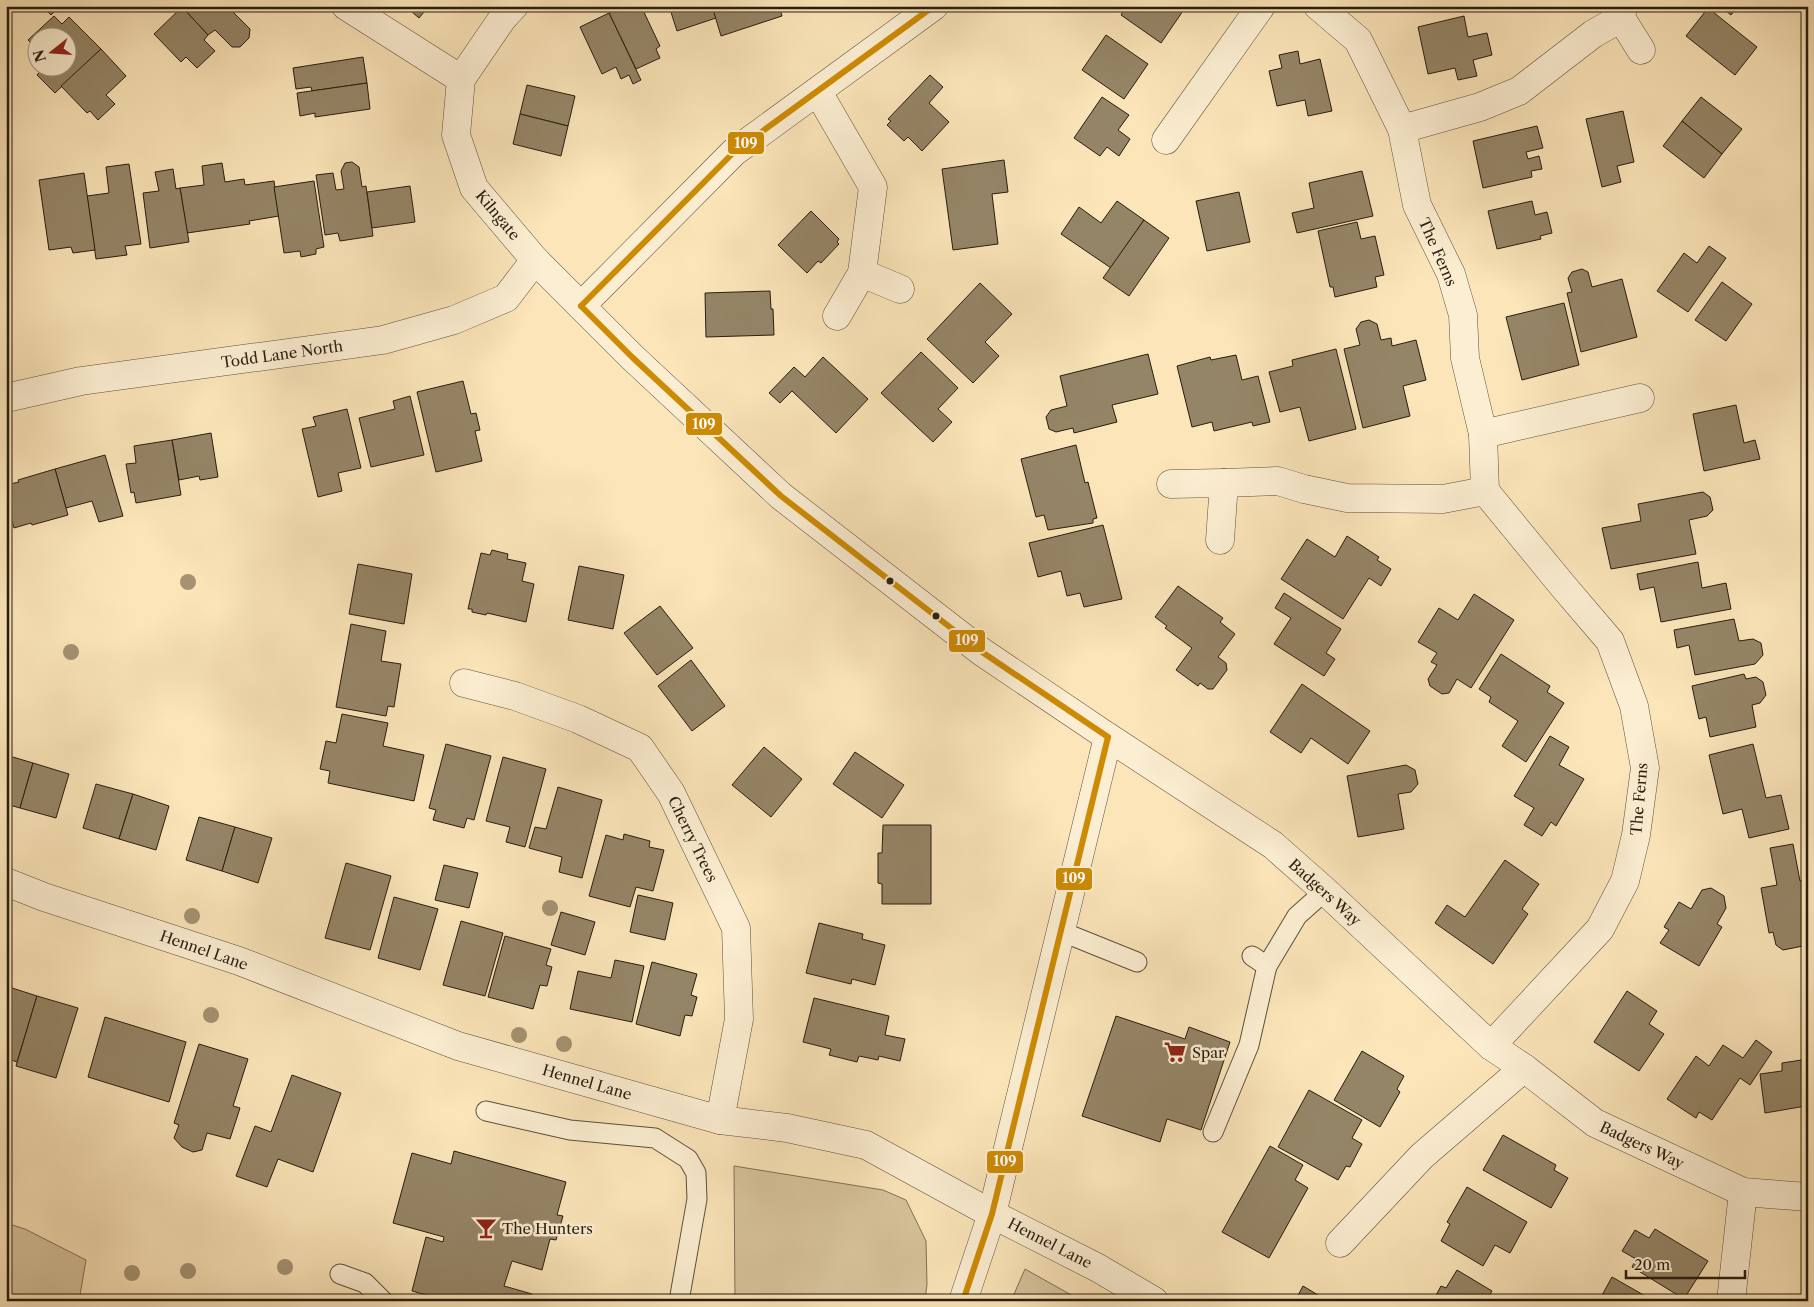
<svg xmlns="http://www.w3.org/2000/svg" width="1814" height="1307" viewBox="0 0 1814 1307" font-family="'Libre Caslon Text',serif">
<rect width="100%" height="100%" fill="#fbe5b9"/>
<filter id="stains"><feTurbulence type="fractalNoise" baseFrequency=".004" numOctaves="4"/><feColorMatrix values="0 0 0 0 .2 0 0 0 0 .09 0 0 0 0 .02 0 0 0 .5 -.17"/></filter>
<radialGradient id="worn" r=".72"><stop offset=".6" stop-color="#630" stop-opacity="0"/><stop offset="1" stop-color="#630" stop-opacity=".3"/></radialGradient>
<g fill="#d7c39c" stroke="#7f7056">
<polygon points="734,1166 883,1190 906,1200 926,1241 927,1284 925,1301 735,1301"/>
<polygon points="6,1223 25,1229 86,1260 79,1301 6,1301"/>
<polygon points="1025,1269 1082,1301 1011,1301"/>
</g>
<g fill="#958567" stroke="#271d0f">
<polygon points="42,6 60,6 51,15"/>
<polygon points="183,6 234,6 236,8 233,12 250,29 249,38 240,47 232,47 215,30 208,35 182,7"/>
<polygon points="405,6 429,6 419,18"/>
<polygon points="624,6 641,6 660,46 656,49 660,58 636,69 609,13"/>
<polygon points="669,6 712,6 716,18 677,31"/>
<polygon points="712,6 779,6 782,16 721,36"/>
<polygon points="1126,6 1183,6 1185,8 1161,43 1121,15"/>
<polygon points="1720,6 1738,6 1731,15"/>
<polygon points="182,7 208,35 204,40 215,51 197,68 186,57 181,62 154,34"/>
<polygon points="1708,8 1757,47 1735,75 1686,36"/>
<polygon points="609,13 641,80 633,84 629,75 621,79 616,67 602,74 580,27"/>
<polygon points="54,16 62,24 69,17 101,49 55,93 37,75 43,68 68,68 68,38 38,38 38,61 31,54 36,48 28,40"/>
<polygon points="1464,16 1468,37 1487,33 1492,55 1473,60 1477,76 1458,80 1455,68 1428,74 1418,27"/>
<polygon points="1106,35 1148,64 1124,99 1082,70"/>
<polygon points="101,49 126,76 106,95 115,104 98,120 90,111 87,113 61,86"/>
<polygon points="1298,51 1300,64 1320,59 1332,111 1308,116 1305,100 1277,106 1269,71 1282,68 1279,55"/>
<polygon points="363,57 367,83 312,91 311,87 296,89 293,68"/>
<polygon points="930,75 943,87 929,103 949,122 922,151 908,137 904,141 887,125 891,121 888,119"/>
<polygon points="367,83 370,109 315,117 315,113 300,116 297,93"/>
<polygon points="527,85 575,96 568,126 520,114"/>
<polygon points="1102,97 1129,115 1118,130 1130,139 1119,156 1107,147 1100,156 1074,138"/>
<polygon points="1701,97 1742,129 1722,154 1682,121"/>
<polygon points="1623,111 1634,162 1617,166 1621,182 1602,187 1586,119"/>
<polygon points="520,114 568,126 561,156 513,144"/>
<polygon points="1682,121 1722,154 1704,178 1663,146"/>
<polygon points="1537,126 1543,148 1526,152 1528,159 1539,156 1542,169 1531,171 1532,177 1483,188 1473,141"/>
<polygon points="1004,160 1008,192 992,194 998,244 953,250 942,169"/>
<polygon points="352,162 359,167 362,187 366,186 373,236 340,241 338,233 325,235 316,175 333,173 336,190 344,189 341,171 345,163"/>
<polygon points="222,163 225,182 244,179 245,185 274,181 279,216 249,221 250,224 187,233 180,188 204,185 202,166"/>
<polygon points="129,164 141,244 125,246 127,255 96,259 87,196 109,193 106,167"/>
<polygon points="173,169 176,189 180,188 189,242 150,248 143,193 159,191 155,172"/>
<polygon points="1362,171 1373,216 1297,233 1292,213 1314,208 1309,183"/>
<polygon points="84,173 95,250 73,253 71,247 49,250 39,180"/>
<polygon points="314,181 324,247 316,249 316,254 301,257 300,251 284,253 274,187"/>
<polygon points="410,186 415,222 372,228 367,192"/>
<polygon points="1239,192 1250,242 1207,251 1196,201"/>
<polygon points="1117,201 1144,220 1111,268 1061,234 1079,207 1101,223"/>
<polygon points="1532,201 1535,215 1547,212 1552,233 1540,236 1541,239 1497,249 1488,211"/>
<polygon points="811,211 839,239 837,242 839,244 821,263 818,261 807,273 778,245"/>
<polygon points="1144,220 1169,238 1129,296 1103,278"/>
<polygon points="1357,222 1361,239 1375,236 1384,275 1375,277 1377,287 1335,297 1333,287 1330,287 1318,231"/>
<polygon points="1709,246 1726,258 1688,312 1657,291 1684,253 1697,263"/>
<polygon points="1582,269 1588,272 1592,287 1622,279 1637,337 1581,352 1567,293 1572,292 1568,278 1572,272"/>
<polygon points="1722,282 1752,304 1726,341 1695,320"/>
<polygon points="980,283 1012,314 985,342 999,356 973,383 927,339"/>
<polygon points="770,291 771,309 773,309 774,335 706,337 705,293"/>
<polygon points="1564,303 1579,365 1522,380 1506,317"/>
<polygon points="1369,320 1377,324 1381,340 1391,338 1392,346 1416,340 1426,380 1403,386 1410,416 1363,428 1344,349 1360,345 1356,329 1361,322"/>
<polygon points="1336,349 1356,429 1309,441 1300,407 1280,412 1269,372 1293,366 1292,360"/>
<polygon points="921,352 958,388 938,409 952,422 933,442 881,393"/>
<polygon points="1148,354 1158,394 1112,405 1117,422 1074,433 1073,428 1056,432 1049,429 1046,417 1051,410 1067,406 1060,376"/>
<polygon points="1236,355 1242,380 1258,376 1270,422 1253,426 1252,422 1214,431 1212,422 1192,427 1177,366 1210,357 1211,360"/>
<polygon points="823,357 868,399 836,433 792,391 780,403 769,393 794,367 805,377"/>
<polygon points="463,381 471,414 476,413 480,430 475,431 482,461 436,472 417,392"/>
<polygon points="410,396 424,455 371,467 359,418 395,409 393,401"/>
<polygon points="1736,405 1744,443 1755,440 1760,459 1704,471 1693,414"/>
<polygon points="347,409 361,468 338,473 342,491 318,497 302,429 316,426 313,417"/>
<polygon points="211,433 218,477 200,480 199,476 179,480 172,440"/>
<polygon points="172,440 181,495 136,503 134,492 131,493 126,464 136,463 134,446"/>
<polygon points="1076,445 1085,483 1088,482 1097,518 1093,519 1093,523 1048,530 1044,515 1036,517 1021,459"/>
<polygon points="105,455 123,516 99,522 92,501 66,508 55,469"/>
<polygon points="55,469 68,515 32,525 31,523 14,528 6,499 6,485 19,482 18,480"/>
<polygon points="1703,492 1710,497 1713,510 1707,516 1689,520 1696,554 1611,569 1602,528 1641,521 1638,504"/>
<polygon points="1103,525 1122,599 1084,607 1080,593 1067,596 1061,571 1038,577 1029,543"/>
<polygon points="1347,536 1379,557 1377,560 1391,569 1381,586 1369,578 1343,619 1281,579 1307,539 1335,557"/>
<polygon points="492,550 508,554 507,559 526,563 522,581 534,584 526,622 487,613 486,615 472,612 472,609 468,609 481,553 490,555"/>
<polygon points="1698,562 1702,588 1726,583 1731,609 1661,622 1654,587 1640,590 1637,574"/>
<polygon points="358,564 412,574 404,624 349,614"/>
<polygon points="579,566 624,575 613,629 568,620"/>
<polygon points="1178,586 1223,618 1220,622 1235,634 1218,657 1226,663 1227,670 1213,689 1208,689 1200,683 1198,686 1176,670 1192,648 1165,628 1167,626 1155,617"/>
<polygon points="1284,593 1341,629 1326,653 1335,659 1324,676 1274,644 1291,618 1275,608"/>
<polygon points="1474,594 1514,620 1471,688 1457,679 1449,693 1442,694 1430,686 1428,679 1437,665 1431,662 1437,653 1418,642 1439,608 1458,620"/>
<polygon points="660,606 693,648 657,675 624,633"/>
<polygon points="1734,619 1739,641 1753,639 1761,643 1763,655 1755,664 1695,675 1689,645 1677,648 1674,630"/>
<polygon points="351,624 386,631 381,661 401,664 394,707 388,706 386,716 336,707"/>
<polygon points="1501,654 1550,686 1547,692 1564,703 1526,762 1502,746 1518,721 1489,702 1491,697 1479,689"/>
<polygon points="691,660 725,706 692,731 658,686"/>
<polygon points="1744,674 1746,679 1756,677 1763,682 1766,695 1760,703 1752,705 1756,727 1710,737 1706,717 1699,719 1692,686"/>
<polygon points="1302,684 1370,731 1348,764 1311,738 1301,753 1270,732"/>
<polygon points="342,714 388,723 383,746 424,755 414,801 328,783 330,771 320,769 326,741 336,743"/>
<polygon points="1550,736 1569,747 1559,765 1584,779 1556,826 1551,822 1542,836 1524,825 1534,808 1514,796"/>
<polygon points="446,744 491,756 474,820 467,818 464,828 433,820 436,810 429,808"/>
<polygon points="1753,744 1766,798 1781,795 1789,829 1749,838 1742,809 1723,814 1709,755"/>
<polygon points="764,747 802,779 771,817 732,785"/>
<polygon points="855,752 904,785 882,818 833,784"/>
<polygon points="6,755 33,763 20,808 6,804"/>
<polygon points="503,757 546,769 525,847 506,842 510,827 486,821"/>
<polygon points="33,763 69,774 56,818 20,808"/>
<polygon points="1406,765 1415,770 1418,784 1411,792 1398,794 1404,829 1358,837 1347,776"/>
<polygon points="96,784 133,794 119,839 83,828"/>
<polygon points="558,787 602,800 582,878 559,872 562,857 529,848 535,827 546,829"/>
<polygon points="133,794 169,806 156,850 119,839"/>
<polygon points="199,817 235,827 222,871 186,860"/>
<polygon points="883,825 931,825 931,904 882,904 882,884 878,883 878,853 882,853"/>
<polygon points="235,827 272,838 258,883 222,871"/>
<polygon points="624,834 650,841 649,847 664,850 653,891 636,887 630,907 589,896 606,835 623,840"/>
<polygon points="1793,844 1800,881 1808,880 1808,945 1783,950 1776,945 1773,932 1769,933 1761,888 1777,885 1770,848"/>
<polygon points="1505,860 1539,884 1522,909 1528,914 1493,964 1435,923 1447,905 1465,917"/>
<polygon points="346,863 391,876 370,950 325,938"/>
<polygon points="444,865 478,873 469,908 435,900"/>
<polygon points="1711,888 1724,896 1726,908 1717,924 1722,927 1699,966 1660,943 1669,930 1664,927 1679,902 1691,909 1702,890"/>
<polygon points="638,895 673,903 665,940 630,932"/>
<polygon points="394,897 438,909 420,970 378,958"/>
<polygon points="561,912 595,922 585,955 551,945"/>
<polygon points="461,921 503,933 485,996 443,985"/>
<polygon points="819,923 863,934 862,939 885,945 875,985 852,979 851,984 806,973"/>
<polygon points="505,936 551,949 546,965 552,967 547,986 540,985 533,1009 488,997"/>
<polygon points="615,960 644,966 632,1022 570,1009 578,971 611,978"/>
<polygon points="652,962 697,974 691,995 697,997 692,1016 685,1015 680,1036 636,1024"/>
<polygon points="6,986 37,996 17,1062 6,1058"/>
<polygon points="1627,991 1657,1011 1649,1024 1664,1034 1639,1071 1594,1042"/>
<polygon points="37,996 78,1008 56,1078 16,1066"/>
<polygon points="814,998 889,1016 885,1035 905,1039 900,1061 879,1056 878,1060 859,1056 857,1062 829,1055 831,1049 803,1042"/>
<polygon points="1116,1016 1185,1039 1189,1027 1230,1042 1201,1130 1167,1119 1160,1142 1082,1116"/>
<polygon points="105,1017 186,1042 169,1102 88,1077"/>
<polygon points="1756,1040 1772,1052 1750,1085 1740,1078 1712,1120 1699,1112 1696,1118 1667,1099 1696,1056 1709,1066 1723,1045 1743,1058"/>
<polygon points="199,1044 248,1059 233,1106 240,1108 230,1139 207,1133 202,1150 193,1152 182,1147 174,1138 179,1125 174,1123"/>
<polygon points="1362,1051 1404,1076 1397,1089 1400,1092 1380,1127 1334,1100"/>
<polygon points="1808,1059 1808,1114 1806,1106 1765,1113 1760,1074 1782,1071 1782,1063"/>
<polygon points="292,1075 341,1093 313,1172 278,1159 267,1187 236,1176 255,1126 271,1132"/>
<polygon points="1309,1090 1362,1120 1352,1138 1362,1144 1350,1167 1346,1166 1338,1180 1278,1147"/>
<polygon points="1503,1135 1556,1165 1554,1170 1568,1178 1551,1208 1483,1170"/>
<polygon points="1270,1146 1303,1165 1295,1180 1308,1188 1269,1258 1222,1232"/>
<polygon points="454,1151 566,1182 557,1215 563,1216 556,1240 550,1239 542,1270 512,1261 504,1286 532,1294 531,1301 448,1301 412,1291 426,1237 443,1242 444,1237 393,1223 412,1153 451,1164"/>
<polygon points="1467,1187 1527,1222 1510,1253 1495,1245 1483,1266 1441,1241 1450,1224 1447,1222"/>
<polygon points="1655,1229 1708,1261 1684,1299 1632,1267 1636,1259 1622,1251 1635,1230 1649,1238"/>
<polygon points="1457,1270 1492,1291 1486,1301 1433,1301 1441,1286 1446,1288"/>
<polygon points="1612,1277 1654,1301 1608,1301 1601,1297"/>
<polygon points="1303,1286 1328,1301 1295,1301"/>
</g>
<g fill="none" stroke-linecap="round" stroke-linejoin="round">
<g stroke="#5c4f3a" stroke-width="21">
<g id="service">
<polyline points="1060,931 1137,962"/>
<polyline points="1252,956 1267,966 1297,916 1325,891"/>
<polyline points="486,1111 570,1130 655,1138 688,1159 696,1173 697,1199 679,1301"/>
<polyline points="1213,1132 1249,1045 1267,966"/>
<polyline points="340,1274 365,1283 383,1301"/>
</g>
</g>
<g stroke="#5c4f3a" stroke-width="29">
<g id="minor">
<polyline points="346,6 461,79"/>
<polyline points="514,6 502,19 461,79 456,135 474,188 535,260 581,306"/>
<polyline points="1318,6 1358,40 1402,129 1417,205 1451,274 1463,315 1465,358 1483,434 1485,491 1563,586 1610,641 1634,706 1645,768 1636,835 1625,881 1600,929 1491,1046"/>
<polyline points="1623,6 1621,18 1641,50"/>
<polyline points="818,92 873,187 862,273"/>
<polyline points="1402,129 1480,107 1519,91 1593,34 1621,18"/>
<polyline points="1166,140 1261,6"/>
<polyline points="837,316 862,273 900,289"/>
<polyline points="6,398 81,381 383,340 454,320 506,298 535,260"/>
<polyline points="1483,434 1640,398"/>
<polyline points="1224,483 1278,481 1304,489 1347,498 1443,499 1485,491"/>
<polyline points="1171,484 1224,483 1220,540"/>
<polyline points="464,683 515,696 578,719 640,748 671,793 736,928 739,1019 720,1120"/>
<polyline points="1108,737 1273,845 1325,891 1491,1046 1524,1068 1595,1123 1743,1192 1808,1197"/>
<polyline points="6,882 44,897 239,961 458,1046 720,1120 787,1128 866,1145 992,1214 1098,1268 1154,1301"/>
<polyline points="1340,1243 1422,1156 1524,1068"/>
<polyline points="1731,1301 1743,1192"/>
</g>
</g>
<g stroke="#5c4f3a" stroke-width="29">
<polyline id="tertiary" points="934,6 734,152 581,306 632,357 781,496 982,652 1108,737 992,1214 963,1301"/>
</g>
<use href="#service" stroke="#fceed2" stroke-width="19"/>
<use href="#minor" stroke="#fceed2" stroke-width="28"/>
<use href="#tertiary" stroke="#fceed2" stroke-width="28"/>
<g stroke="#fceed2" stroke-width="10">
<g id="bus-1">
<polyline points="581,306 632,357 781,496 982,652 1108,737"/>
<polyline points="581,306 734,152 934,6"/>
<polyline points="963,1301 992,1214 1108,737"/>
</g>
</g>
<use href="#bus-1" stroke="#cd8b03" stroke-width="6"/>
</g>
<g fill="#a49273">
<circle cx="188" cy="582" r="8"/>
<circle cx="71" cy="652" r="8"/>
<circle cx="550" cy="908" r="8"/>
<circle cx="192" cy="916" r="8"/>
<circle cx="211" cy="1015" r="8"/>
<circle cx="519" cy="1035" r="8"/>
<circle cx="564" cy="1044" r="8"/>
<circle cx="285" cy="1267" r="8"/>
<circle cx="188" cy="1271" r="8"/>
<circle cx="132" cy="1273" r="8"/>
</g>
<defs>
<g id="supermarket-bare" transform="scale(1.725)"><path d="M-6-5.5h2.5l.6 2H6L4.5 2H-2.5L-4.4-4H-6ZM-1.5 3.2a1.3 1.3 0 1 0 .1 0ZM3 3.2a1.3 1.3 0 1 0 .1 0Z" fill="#8f2418" stroke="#fceed2" stroke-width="2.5" paint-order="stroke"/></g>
<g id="bar-bare" transform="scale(1.725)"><path d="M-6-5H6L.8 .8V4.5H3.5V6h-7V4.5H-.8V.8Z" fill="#8f2418" stroke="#fceed2" stroke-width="2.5" paint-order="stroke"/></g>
</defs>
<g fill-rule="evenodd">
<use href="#supermarket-bare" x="1175" y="1052"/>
<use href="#bar-bare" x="486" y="1228"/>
</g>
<g fill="#271d0f" stroke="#fceed2" stroke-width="2">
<circle cx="890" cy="581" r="4.5"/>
<circle cx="936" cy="616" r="4.5"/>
</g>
<g text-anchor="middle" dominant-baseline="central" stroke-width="5" stroke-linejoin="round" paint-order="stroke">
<g font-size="15" fill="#271d0f" stroke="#fceed2">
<text transform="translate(498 215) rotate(50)">Kilngate</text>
<text transform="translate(1438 252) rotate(66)">The Ferns</text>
<text transform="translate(282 354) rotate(-8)">Todd Lane North</text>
<text transform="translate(1639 799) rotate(-85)">The Ferns</text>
<text transform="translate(693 839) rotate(64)">Cherry Trees</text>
<text transform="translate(1325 892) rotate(42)">Badgers Way</text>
<text transform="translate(204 950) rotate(19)">Hennel Lane</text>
<text transform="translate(587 1082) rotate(16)">Hennel Lane</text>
<text transform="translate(1642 1145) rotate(25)">Badgers Way</text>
<text transform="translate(1050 1243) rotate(27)">Hennel Lane</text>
</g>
<g font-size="15" fill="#271d0f" stroke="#fceed2" text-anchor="start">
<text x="1192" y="1052">Spar</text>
<text x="502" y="1228">The Hunters</text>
</g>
</g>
<g stroke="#fceed2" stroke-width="2">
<rect x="727" y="131" width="38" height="24" rx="5" fill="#cd8b03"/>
<rect x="685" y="412" width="38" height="24" rx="5" fill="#cd8b03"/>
<rect x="948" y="629" width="38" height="24" rx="5" fill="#cd8b03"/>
<rect x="1055" y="867" width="38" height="24" rx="5" fill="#cd8b03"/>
<rect x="986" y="1150" width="38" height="24" rx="5" fill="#cd8b03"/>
</g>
<g font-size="14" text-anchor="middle" font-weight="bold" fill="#fff">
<text x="746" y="148">109</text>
<text x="704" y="429">109</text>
<text x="967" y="645">109</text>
<text x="1074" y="883">109</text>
<text x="1005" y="1166">109</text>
</g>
<rect width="1814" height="1307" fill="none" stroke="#fbe5b9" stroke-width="25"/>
<rect x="8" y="8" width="1799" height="1292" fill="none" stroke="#271d0f" stroke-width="2.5"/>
<rect x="12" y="12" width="1789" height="1282" fill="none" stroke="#271d0f"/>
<g transform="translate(52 52) rotate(253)"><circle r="24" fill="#fceed2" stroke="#a79a84"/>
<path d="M0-4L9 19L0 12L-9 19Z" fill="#8f2418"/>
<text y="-8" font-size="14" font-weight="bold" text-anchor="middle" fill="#271d0f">N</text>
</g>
<path d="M1626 1270v8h119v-8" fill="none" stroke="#271d0f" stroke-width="2.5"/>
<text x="1634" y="1270" font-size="15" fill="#271d0f" stroke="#fceed2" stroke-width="4" paint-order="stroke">20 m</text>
<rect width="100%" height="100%" filter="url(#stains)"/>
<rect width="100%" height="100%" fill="url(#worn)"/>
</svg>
